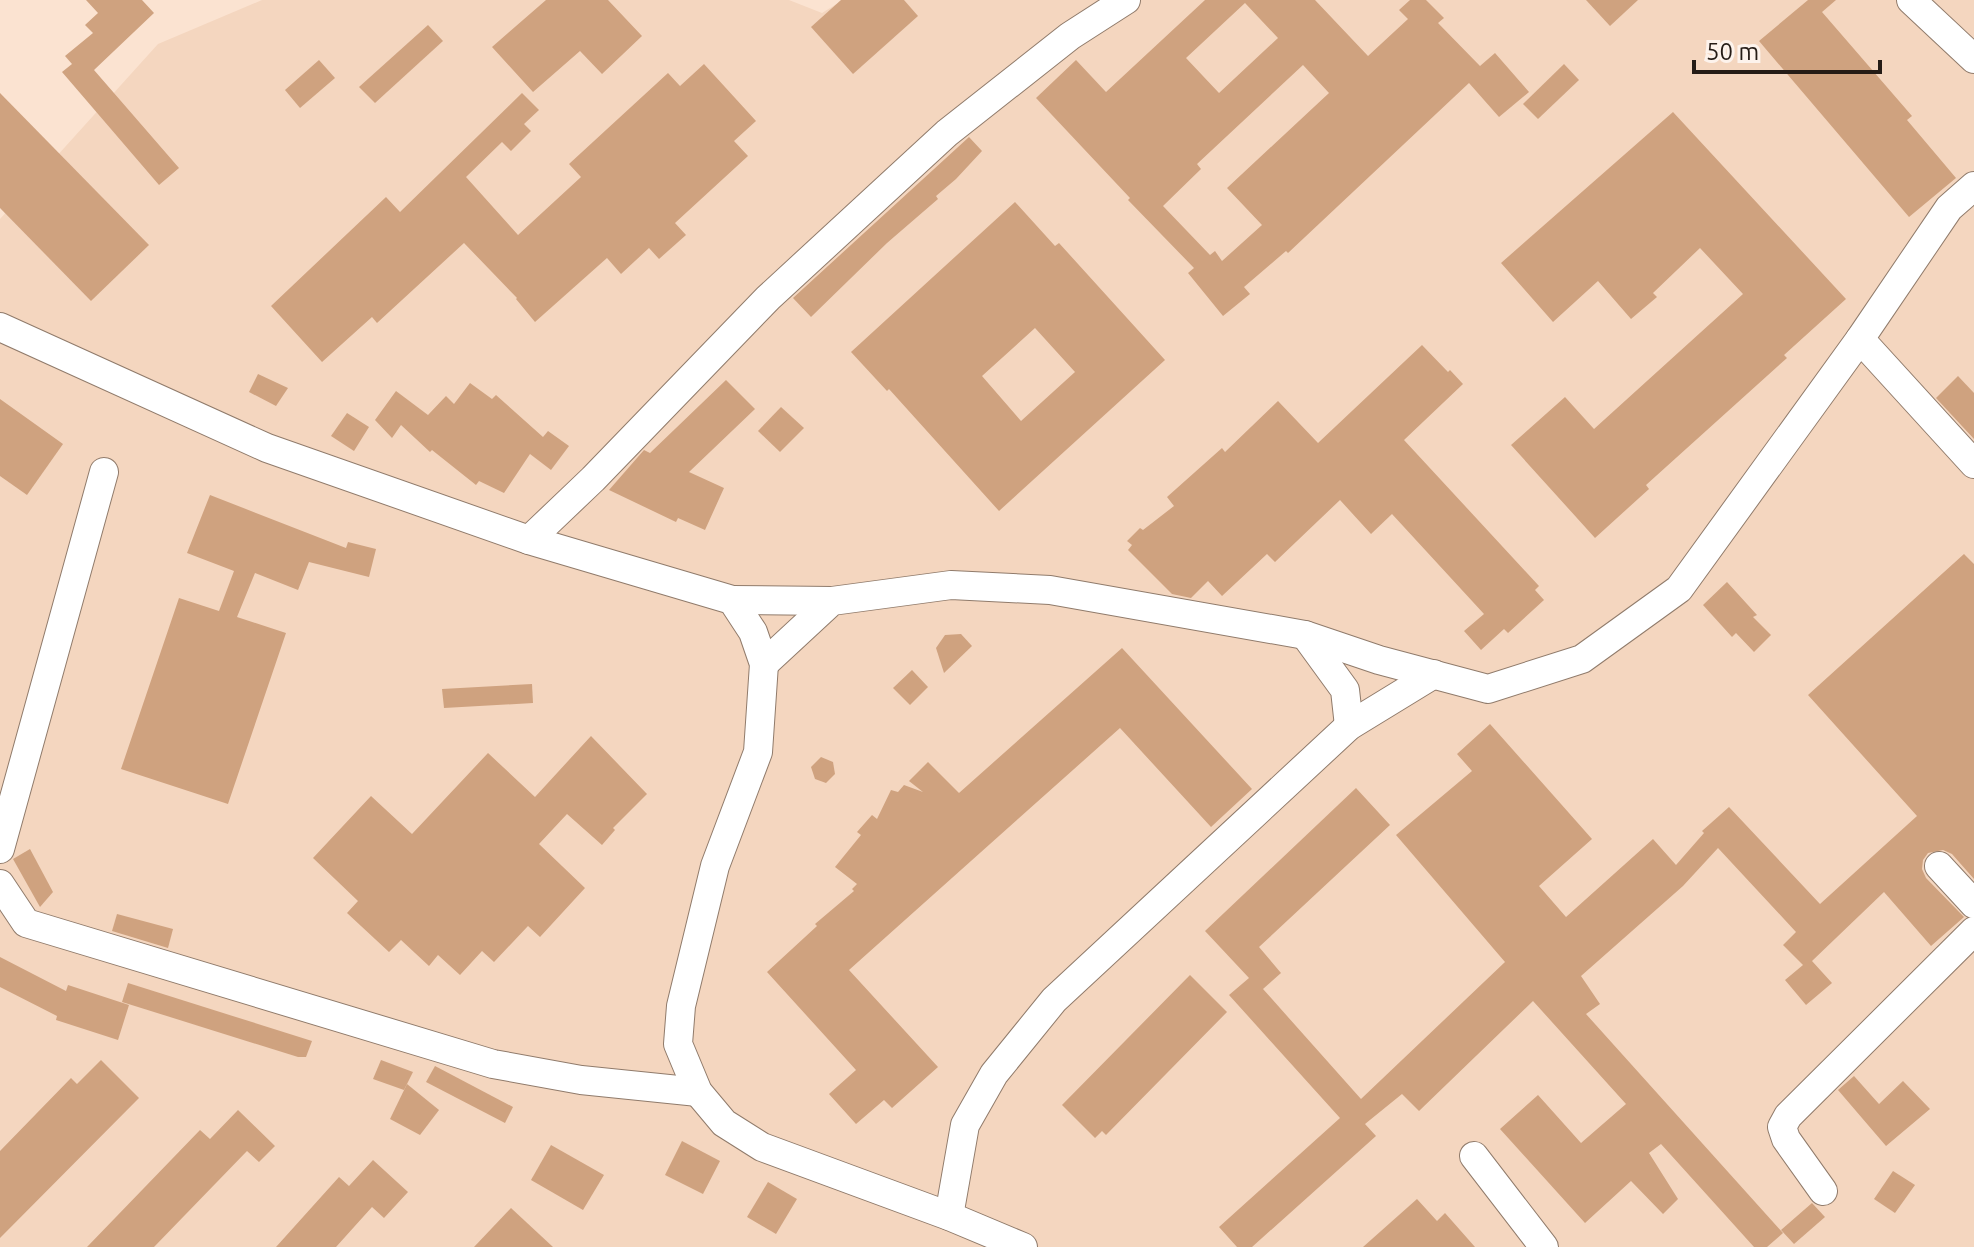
<svg xmlns="http://www.w3.org/2000/svg" width="1974" height="1247" viewBox="0 0 1974 1247" font-family="Ubuntu,sans-serif">
<rect width="100%" height="100%" fill="#fbe3d1"/>
<polygon fill="#f4d6bf" points="262,0 789,0 822,13 843,0 1974,0 1974,1247 0,1247 0,219 158,44"/>
<g fill="#cfa27f" fill-rule="evenodd">
<polygon points="86,0 142,0 154,13 94,70 179,168 159,185 62,72 72,64 65,56 93,33 85,25 98,13"/>
<polygon points="546,0 608,0 642,36 602,74 580,51 533,92 492,47"/>
<polygon points="841,0 904,0 918,16 853,74 811,27"/>
<path d="M1205 0H1315L1368 56 1408 19 1399 10 1410 0H1426L1444 18 1438 23 1480 66 1495 53 1529 92 1499 117 1469 83 1288 253 1286 251 1244 287 1250 294 1223 316 1188 273 1194 268 1128 200 1130 198 1036 98 1076 60 1106 92ZM1245 3 1278 38 1219 93 1186 58ZM1303 65 1329 93 1227 188 1262 225 1222 261 1215 251 1210 255 1163 206 1201 169 1197 164Z"/>
<polygon points="1586,0 1638,0 1610,26"/>
<polygon points="1808,0 1836,0 1822,12 1912,116 1907,120 1956,178 1909,217 1759,41"/>
<polygon points="428,25 443,41 375,103 359,87"/>
<polygon points="319,60 335,78 300,108 285,90"/>
<polygon points="704,64 756,121 734,141 748,156 675,223 686,235 659,259 649,248 621,274 607,258 535,322 516,299 517,298 464,243 377,323 372,317 322,362 271,306 386,197 400,212 522,93 539,110 524,124 531,131 511,151 502,142 466,177 518,235 581,177 569,164 668,73 680,86"/>
<polygon points="1564,64 1579,80 1538,119 1523,104"/>
<polygon points="0,93 149,245 91,301 0,208"/>
<polygon points="1673,112 1846,299 1784,355 1787,358 1646,485 1649,489 1595,538 1511,445 1565,397 1594,429 1743,294 1700,248 1653,293 1657,297 1631,319 1598,281 1553,322 1501,263"/>
<polygon points="969,137 982,151 956,179 936,196 938,199 887,243 811,317 793,298"/>
<path d="M1015 202 1055 246 1059 243 1165 360 999 511 889 389 887 391 851 352ZM1035 328 1075 372 1021 421 982 376Z"/>
<polygon points="1422,345 1448,372 1450,370 1463,384 1404,440 1539,586 1535,590 1544,600 1508,633 1504,629 1481,650 1464,631 1484,614 1392,514 1371,534 1340,500 1275,562 1267,554 1222,596 1208,581 1191,598 1172,594 1128,550 1132,545 1127,541 1140,528 1143,530 1174,506 1167,497 1222,448 1225,452 1278,401 1318,443"/>
<polygon points="258,374 288,388 276,406 249,392"/>
<polygon points="1958,376 1974,393 1974,439 1936,398"/>
<polygon points="726,380 755,409 689,472 724,488 705,530 678,518 676,522 609,490 644,450 650,453"/>
<polygon points="470,383 492,399 496,395 543,437 548,431 569,446 551,470 530,454 504,493 479,481 476,485 432,450 430,452 401,425 392,438 375,420 396,391 428,415 446,396 454,404"/>
<polygon points="0,399 63,444 27,495 0,476"/>
<polygon points="781,407 804,428 780,452 758,431"/>
<polygon points="347,413 369,427 354,451 331,436"/>
<polygon points="210,495 346,548 348,542 376,549 369,577 309,562 298,590 255,573 237,617 286,633 228,804 121,769 179,598 219,611 234,571 187,553"/>
<polygon points="1964,554 1974,564 1974,879 1952,854 1943,850 1928,853 1923,860 1922,869 1926,878 1964,917 1931,946 1884,892 1812,961 1832,983 1806,1005 1785,980 1803,965 1783,945 1796,932 1718,848 1683,886 1581,976 1600,1004 1586,1014 1783,1233 1767,1247 1754,1247 1661,1144 1649,1153 1678,1199 1663,1214 1631,1181 1585,1223 1500,1129 1538,1095 1581,1143 1626,1104 1533,1001 1419,1111 1402,1094 1365,1124 1376,1136 1252,1247 1237,1247 1219,1227 1340,1118 1229,995 1249,978 1205,931 1356,788 1390,825 1259,947 1281,973 1263,989 1361,1099 1505,962 1396,835 1472,771 1457,754 1490,724 1592,839 1539,886 1566,917 1653,839 1676,865 1704,833 1702,831 1729,807 1820,904 1917,816 1808,695"/>
<polygon points="1727,582 1757,615 1753,617 1771,635 1754,652 1736,633 1732,637 1703,605"/>
<polygon points="961,634 972,646 944,673 936,648 945,635"/>
<polygon points="1122,648 1252,789 1211,827 1120,728 849,970 938,1067 892,1108 884,1100 856,1124 829,1094 856,1070 767,972 817,926 815,924 854,891 852,889 857,884 835,867 861,835 857,832 872,815 877,819 891,790 898,792 904,785 923,792 909,781 928,762 959,793"/>
<polygon points="912,670 928,687 910,705 893,688"/>
<polygon points="532,684 533,703 444,708 442,689"/>
<polygon points="591,736 647,794 613,828 615,830 602,845 567,814 539,844 585,888 540,937 528,926 494,962 482,951 460,975 438,955 429,966 401,940 389,952 347,913 358,901 313,858 371,796 412,834 488,753 535,797"/>
<polygon points="821,757 833,762 835,774 826,783 815,779 811,767"/>
<polygon points="30,849 53,892 40,907 13,859"/>
<polygon points="117,914 173,929 168,948 112,931"/>
<polygon points="0,957 66,991 68,985 129,1005 118,1040 56,1020 57,1016 0,987"/>
<polygon points="1190,975 1227,1012 1106,1135 1102,1131 1095,1138 1062,1105"/>
<polygon points="128,983 312,1041 306,1057 298,1057 122,1002"/>
<polygon points="101,1060 139,1098 0,1238 0,1151 71,1078 77,1084"/>
<polygon points="381,1060 413,1072 404,1090 373,1079"/>
<polygon points="435,1066 513,1107 505,1123 426,1082"/>
<polygon points="1854,1076 1879,1104 1903,1081 1930,1109 1886,1146 1838,1090"/>
<polygon points="407,1084 439,1110 420,1135 390,1119"/>
<polygon points="238,1110 275,1146 259,1162 247,1151 154,1247 87,1247 200,1130 210,1139"/>
<polygon points="682,1141 720,1161 703,1194 665,1175"/>
<polygon points="551,1145 604,1175 583,1210 531,1180"/>
<polygon points="373,1160 408,1192 384,1218 372,1207 336,1247 276,1247 339,1177 349,1186"/>
<polygon points="1893,1171 1915,1185 1895,1213 1874,1199"/>
<polygon points="768,1182 797,1199 776,1234 747,1217"/>
<polygon points="1417,1199 1437,1221 1445,1213 1475,1247 1363,1247"/>
<polygon points="1812,1203 1825,1217 1794,1244 1781,1230"/>
<polygon points="511,1208 553,1247 474,1247"/>
</g>
<g fill="none" stroke-linecap="round" stroke-linejoin="round">
<g stroke="#907b6b" stroke-width="30">
<g id="minor">
<polyline points="1911,0 1974,59"/>
<polyline points="0,327 267,448 529,540 732,600 753,632 764,664 758,752 715,866 681,1006 678,1044 698,1092 724,1123 762,1147 949,1216 1023,1247"/>
<polyline points="1860,339 1974,464"/>
<polyline points="529,540 593,479 768,298 947,133 1070,36 1126,0"/>
<polyline points="732,600 832,601"/>
<polyline points="1305,635 1345,690 1349,726"/>
<polyline points="764,664 832,601 951,585 1050,590 1305,635 1379,660 1488,689 1582,659 1679,589 1860,339 1949,208 1974,186"/>
<polyline points="0,849 104,472"/>
<polyline points="1939,866 1974,904"/>
<polyline points="0,884 26,923 493,1064 581,1080 698,1092"/>
<polyline points="1474,1156 1544,1247"/>
<polyline points="1823,1191 1786,1139 1782,1127 1788,1116 1974,931"/>
<polyline points="949,1216 965,1125 994,1074 1054,1000 1349,726 1434,674"/>
</g>
</g>
<use href="#minor" stroke="#fff" stroke-width="28"/>
</g>
<path d="M1694 60v12h186v-12" fill="none" stroke="#251c16" stroke-width="4"/>
<text x="1706" y="60" font-size="24" fill="#251c16" stroke="#fdf3ec" stroke-width="6" paint-order="stroke">50 m</text>
</svg>
